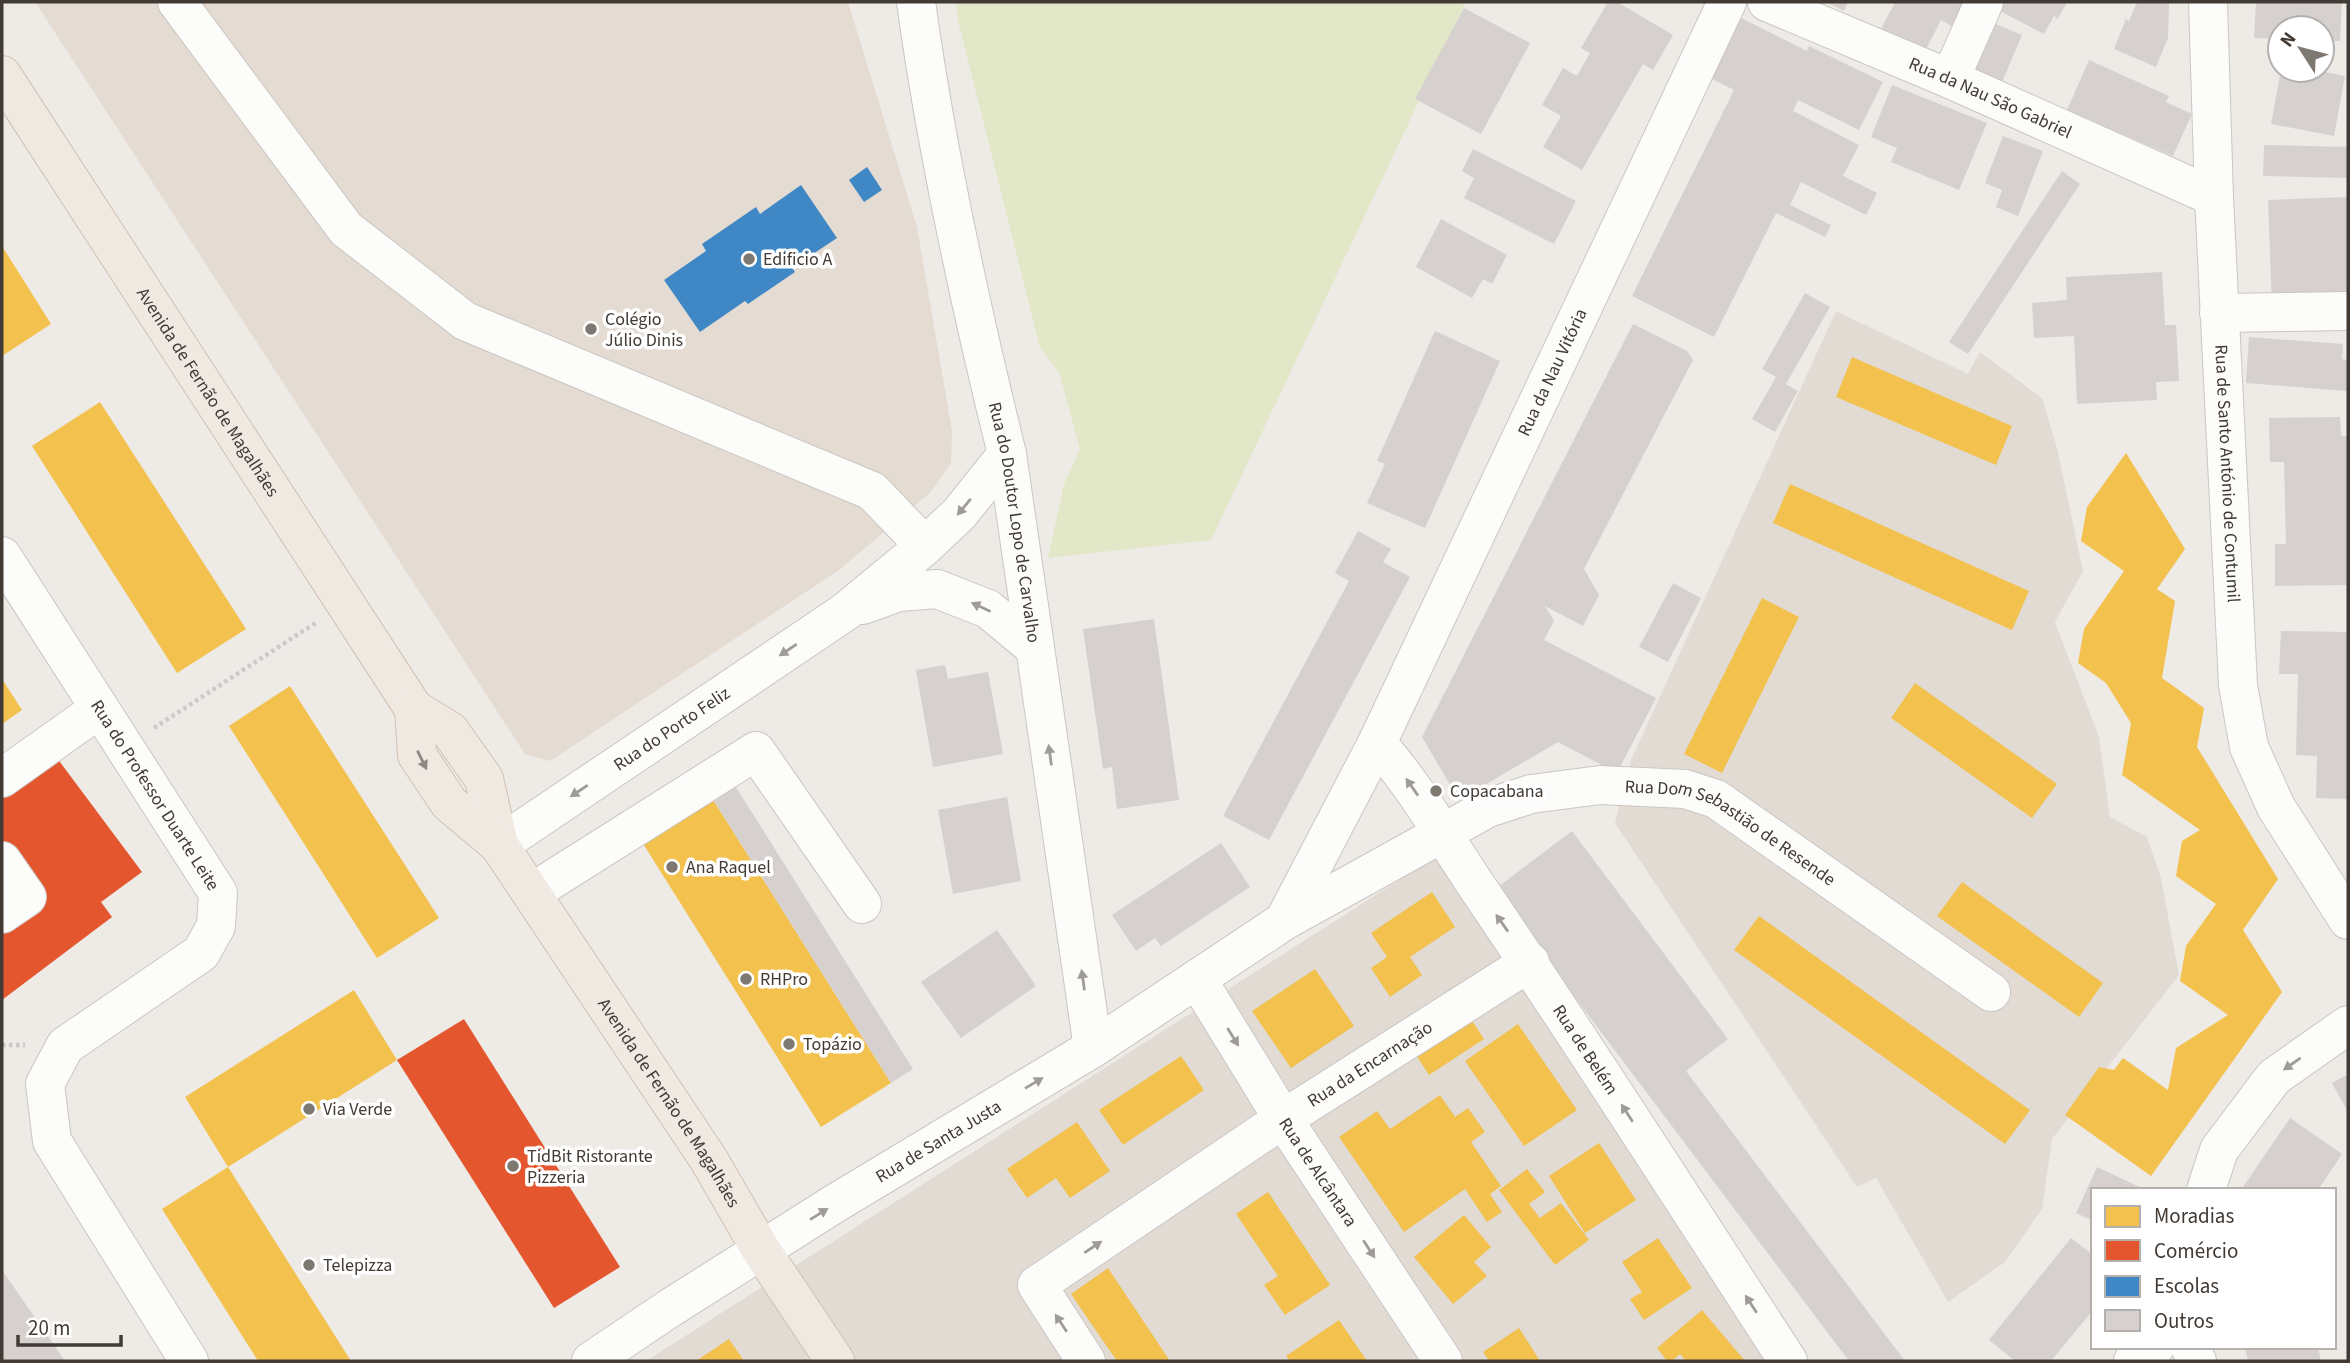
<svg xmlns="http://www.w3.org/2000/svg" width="2350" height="1363" viewBox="0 0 2350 1363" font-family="'Source Sans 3',sans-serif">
<rect width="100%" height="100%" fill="#eeeae6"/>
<g fill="#e1dbd4">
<polygon points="1836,311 1968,374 1980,352 2042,398 2057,448 2083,571 2055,622 2099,737 2110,817 2147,837 2161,878 2179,975 2052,1139 2042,1209 2005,1262 1948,1302 1876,1178 1857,1187 1615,823 1631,760"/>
<polygon points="1440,854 1772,1361 646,1361"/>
</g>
<polygon fill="#e4dbd2" points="35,2 848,2 917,227 952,431 951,463 930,493 839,570 550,761 525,754"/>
<polygon fill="#e1e7c7" points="956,2 1466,2 1211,540 1048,558 1064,484 1080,449 1059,372 1040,348 958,21"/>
<g fill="#f2c14e">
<polygon points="2,246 51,324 2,356"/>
<polygon points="1852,357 2012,426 1996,465 1836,397"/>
<polygon points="100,402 246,629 177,673 32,446"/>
<polygon points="2126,453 2185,549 2157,589 2175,601 2162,678 2204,708 2197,747 2278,879 2243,930 2282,992 2151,1176 2065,1115 2099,1067 2114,1070 2123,1058 2168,1090 2176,1048 2228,1015 2180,981 2186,946 2216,904 2176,876 2182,841 2200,830 2122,775 2131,723 2106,683 2078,663 2084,629 2124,571 2081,541 2087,507"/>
<polygon points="1790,484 2029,591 2012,630 1773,523"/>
<polygon points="1762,598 1799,617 1722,773 1684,754"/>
<polygon points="2,679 22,710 2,724"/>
<polygon points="1915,683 2057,784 2032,818 1891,718"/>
<polygon points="290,686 439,918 377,958 229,726"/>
<polygon points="712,798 891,1083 821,1127 642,842"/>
<polygon points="1962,882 2103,983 2079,1017 1937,916"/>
<polygon points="1432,892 1455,927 1410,957 1422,975 1390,997 1371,968 1387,957 1371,933"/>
<polygon points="1759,916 2030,1110 2005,1144 1734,950"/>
<polygon points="1315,969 1354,1026 1291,1068 1252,1011"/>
<polygon points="354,990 397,1060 228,1167 185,1097"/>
<polygon points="1465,1010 1484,1039 1429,1075 1410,1046"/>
<polygon points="1518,1024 1577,1110 1524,1146 1465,1061"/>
<polygon points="1181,1056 1204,1090 1123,1145 1099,1110"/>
<polygon points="1440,1095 1455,1117 1468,1108 1485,1132 1471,1142 1501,1186 1490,1194 1502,1212 1487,1222 1465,1189 1404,1232 1339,1137 1377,1111 1390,1129"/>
<polygon points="1077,1122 1110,1171 1070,1198 1056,1178 1027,1198 1007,1169"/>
<polygon points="1599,1143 1636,1200 1585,1233 1549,1176"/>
<polygon points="228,1167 351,1361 258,1361 162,1209"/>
<polygon points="1527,1169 1545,1192 1529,1204 1540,1218 1561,1203 1589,1240 1555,1265 1499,1190"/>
<polygon points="1268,1192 1330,1285 1285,1315 1264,1285 1278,1276 1236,1214"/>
<polygon points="1464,1215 1491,1247 1474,1262 1487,1276 1453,1304 1414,1257"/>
<polygon points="1658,1238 1692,1288 1644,1320 1630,1299 1642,1292 1622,1262"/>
<polygon points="1108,1268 1170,1361 1117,1361 1099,1335 1071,1294"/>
<polygon points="1702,1310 1745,1361 1686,1361 1680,1354 1672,1361 1667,1361 1657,1348"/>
<polygon points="1339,1320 1367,1361 1290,1361 1286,1356"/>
<polygon points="1519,1328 1540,1361 1489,1361 1483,1352"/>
<polygon points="729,1339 744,1361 696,1361"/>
</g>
<g fill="#e4572e">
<polygon points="51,750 142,872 101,902 112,917 2,1000 2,786"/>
<polygon points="464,1019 620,1267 554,1308 397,1060"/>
</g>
<g fill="#3f88c5">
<polygon points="867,167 882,190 864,202 849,180"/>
<polygon points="801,185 837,238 792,268 795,272 748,304 745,301 700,332 664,280 706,251 702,244 756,207 760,214"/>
</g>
<g fill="#d6d1ce">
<polygon points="1608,2 1617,2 1673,35 1653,70 1643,64 1582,170 1543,147 1561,116 1542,105 1563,68 1577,76 1590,53 1581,48"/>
<polygon points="1826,2 1848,2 1844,11"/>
<polygon points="1895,2 1966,2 1953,27 1941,20 1925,51 1881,29"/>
<polygon points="1990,2 2067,2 2058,19 2054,16 2044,34 1988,5"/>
<polygon points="2137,2 2169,2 2168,38 2156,67 2114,49 2126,19 2129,21"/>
<polygon points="2256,2 2342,2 2340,41 2322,41 2322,28 2280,28 2280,39 2254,38"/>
<polygon points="1464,8 1530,43 1481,134 1415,99"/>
<polygon points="1739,17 1807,51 1809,46 1883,82 1859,130 1798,100 1793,111 1859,145 1843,176 1877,193 1866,215 1801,182 1790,205 1831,225 1825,237 1776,213 1714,337 1632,296 1734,90 1710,78"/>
<polygon points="1986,20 2022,35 2002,82 1967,67"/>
<polygon points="2089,60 2169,96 2166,102 2192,114 2173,156 2067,110"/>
<polygon points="2281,70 2316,70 2345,76 2334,136 2271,124"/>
<polygon points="1892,85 1987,123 1959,190 1891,162 1897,148 1871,137"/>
<polygon points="2003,136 2043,151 2018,216 1996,207 2002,190 1985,183"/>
<polygon points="2264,145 2348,147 2348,178 2263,176"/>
<polygon points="1473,149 1576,201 1554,244 1464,198 1474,178 1462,171"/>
<polygon points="2062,171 2080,184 1968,354 1949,342"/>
<polygon points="2348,197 2348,301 2272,305 2268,200"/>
<polygon points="1441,219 1507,255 1492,284 1483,279 1472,298 1416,267"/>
<polygon points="2162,272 2165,325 2176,325 2179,381 2156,382 2157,400 2077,404 2074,336 2034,338 2032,303 2067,300 2066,277"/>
<polygon points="1805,293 1830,307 1786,384 1798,391 1775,432 1752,419 1776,377 1762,369"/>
<polygon points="1633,324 1687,351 1693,360 1584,569 1599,595 1583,626 1545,606 1554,621 1544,640 1656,698 1617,773 1558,742 1459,800 1422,737"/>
<polygon points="1435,331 1500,361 1425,528 1367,503 1385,464 1377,461"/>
<polygon points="2249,337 2343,344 2342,359 2348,360 2348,391 2246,383"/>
<polygon points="2340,417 2341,436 2348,436 2348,585 2275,586 2275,544 2286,544 2284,462 2270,462 2269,418"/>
<polygon points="1358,531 1391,549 1383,562 1410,577 1269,840 1223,816 1349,581 1335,573"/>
<polygon points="1673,583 1701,598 1668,662 1639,647"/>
<polygon points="1154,619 1179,800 1117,809 1112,767 1103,769 1083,629"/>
<polygon points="2281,631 2348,632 2348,799 2316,798 2317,756 2296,755 2298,674 2279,674"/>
<polygon points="945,665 948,679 988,672 1003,754 933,767 916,670"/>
<polygon points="734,784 913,1069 891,1083 712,798"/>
<polygon points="1007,797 1021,881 953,894 938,810"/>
<polygon points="1572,831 1728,1039 1686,1071 1905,1361 1849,1361 1494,890"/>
<polygon points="1221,843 1250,887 1161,946 1155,938 1136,951 1112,915"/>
<polygon points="997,930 1036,986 961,1038 921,982"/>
<polygon points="2348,1074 2348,1112 2332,1083"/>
<polygon points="2290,1118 2342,1154 2318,1190 2241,1190"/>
<polygon points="2097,1167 2146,1190 2093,1190 2093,1221 2076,1213"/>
<polygon points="2071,1238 2093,1255 2093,1310 2051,1361 2015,1361 1989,1340"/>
<polygon points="2,1270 65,1361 2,1361"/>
<polygon points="2245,1347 2318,1347 2321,1361 2248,1361"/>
</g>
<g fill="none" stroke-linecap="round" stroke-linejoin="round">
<g stroke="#cac6c3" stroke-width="40">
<g id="minor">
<polyline points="177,2 346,229 465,321 872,491 925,546"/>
<path id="s1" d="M916 2C937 154 970 305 1007 454L1093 1048"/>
<path id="s2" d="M1767 2 1950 79 2214 197"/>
<path id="s3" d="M2208 2 2214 197 2238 685 2249 747 2276 807 2348 920"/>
<polyline points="1950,79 1984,2"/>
<polyline points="2219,313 2348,311"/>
<path id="s4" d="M2 556 218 893 216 926 201 953 65 1046 45 1084 52 1141 189 1361"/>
<polyline points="863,605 899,592 937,589 988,609 1035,648"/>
<path id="s5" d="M1377 743C1417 788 1446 841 1480 891 1585 1046 1686 1204 1788 1361"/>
<polyline points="2,778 99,709"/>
<path id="s6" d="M499 845 845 612 925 546 959 514 1007 454"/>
<polyline points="2,861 27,897 2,914"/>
<polyline points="531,893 756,751 862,904"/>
<path id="s7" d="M1284 921 1377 743 1727 2"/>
<path id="s8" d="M1197 979 1283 1119 1443 1361"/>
<polyline points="2206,1190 2219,1150 2274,1077 2348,1025"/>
<polyline points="2190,1347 2197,1361"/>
<path id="s9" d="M591 1361 670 1308 834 1204 1093 1048 1284 921 1488 808 1531 794 1600 785 1685 789 1716 799 1991 992"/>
<path id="s10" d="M1086 1361 1037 1285 1283 1119 1530 962"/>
<polyline points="2133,1361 2155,1347"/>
</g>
</g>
<g stroke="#cfc2b4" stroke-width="40">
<g id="major">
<path id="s11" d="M2 75 414 709 450 731 484 779 499 845"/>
<path id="s12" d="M414 709 417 755 449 803 499 845 709 1160 761 1250 835 1361"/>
</g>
</g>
<g stroke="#ccc9c6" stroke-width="4.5" stroke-dasharray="3.5 3.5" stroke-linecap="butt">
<polyline points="154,728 317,622"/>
<polyline points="2,1045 25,1045"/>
</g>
<use href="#minor" stroke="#fcfcfb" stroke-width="38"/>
<use href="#major" stroke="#f0e9e2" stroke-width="38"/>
</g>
<defs><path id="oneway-solid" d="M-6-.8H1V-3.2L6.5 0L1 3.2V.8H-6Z" transform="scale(1.75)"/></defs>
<g fill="#9f9b98">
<use href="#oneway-solid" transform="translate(964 507) rotate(130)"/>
<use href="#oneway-solid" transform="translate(981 607) rotate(-155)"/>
<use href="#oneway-solid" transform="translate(788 650) rotate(146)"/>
<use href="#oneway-solid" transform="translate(1050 755) rotate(-98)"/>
<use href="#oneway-solid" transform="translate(1412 787) rotate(-125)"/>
<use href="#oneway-solid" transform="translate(579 791) rotate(146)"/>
<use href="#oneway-solid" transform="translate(1502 923) rotate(-125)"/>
<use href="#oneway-solid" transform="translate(1083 980) rotate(-98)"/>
<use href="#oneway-solid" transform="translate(1233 1037) rotate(58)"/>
<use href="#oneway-solid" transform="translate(2292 1064) rotate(145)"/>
<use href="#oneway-solid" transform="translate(1034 1083) rotate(-31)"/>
<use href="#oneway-solid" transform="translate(1627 1113) rotate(-123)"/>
<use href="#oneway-solid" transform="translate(819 1214) rotate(-32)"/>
<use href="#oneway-solid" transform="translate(1093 1247) rotate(-34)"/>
<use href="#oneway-solid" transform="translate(1369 1249) rotate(57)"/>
<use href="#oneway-solid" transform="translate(1751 1304) rotate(-123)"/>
<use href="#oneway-solid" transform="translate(1061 1323) rotate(-123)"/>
</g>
<use fill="#908982" href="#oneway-solid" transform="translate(422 760) rotate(64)"/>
<g fill="#7e7872" stroke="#fff" stroke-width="2.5">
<circle cx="749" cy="259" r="7"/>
<circle cx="591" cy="329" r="7"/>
<circle cx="1436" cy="791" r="7"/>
<circle cx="672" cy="867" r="7"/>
<circle cx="746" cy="979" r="7"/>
<circle cx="789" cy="1044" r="7"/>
<circle cx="309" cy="1109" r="7"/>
<circle cx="513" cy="1166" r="7"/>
<circle cx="309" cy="1265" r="7"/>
</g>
<g text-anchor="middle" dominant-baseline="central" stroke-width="7" stroke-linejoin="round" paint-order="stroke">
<g font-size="18" fill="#423a34" stroke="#fff">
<text stroke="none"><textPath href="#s2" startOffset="243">Rua da Nau São Gabriel</textPath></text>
<text stroke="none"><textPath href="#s7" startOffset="611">Rua da Nau Vitória</textPath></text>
<text stroke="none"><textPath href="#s11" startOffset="378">Avenida de Fernão de Magalhães</textPath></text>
<text stroke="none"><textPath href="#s3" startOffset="472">Rua de Santo António de Contumil</textPath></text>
<text stroke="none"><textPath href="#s1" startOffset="530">Rua do Doutor Lopo de Carvalho</textPath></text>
<text stroke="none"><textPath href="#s6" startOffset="208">Rua do Porto Feliz</textPath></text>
<text stroke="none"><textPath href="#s4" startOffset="284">Rua do Professor Duarte Leite</textPath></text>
<text stroke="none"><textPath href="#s9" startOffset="1312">Rua Dom Sebastião de Resende</textPath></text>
<text stroke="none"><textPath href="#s5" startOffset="371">Rua de Belém</textPath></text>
<text stroke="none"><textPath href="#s10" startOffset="490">Rua da Encarnação</textPath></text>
<text stroke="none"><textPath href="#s12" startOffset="478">Avenida de Fernão de Magalhães</textPath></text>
<text stroke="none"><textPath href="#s9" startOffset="411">Rua de Santa Justa</textPath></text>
<text stroke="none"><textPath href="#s8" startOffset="228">Rua de Alcântara</textPath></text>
</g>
<g font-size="18" fill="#423a34" stroke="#fff" text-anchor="start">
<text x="763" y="259">Edificio A</text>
<text x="605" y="319">Colégio<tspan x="605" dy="21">Júlio Dinis</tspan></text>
<text x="1450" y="791">Copacabana</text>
<text x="686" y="867">Ana Raquel</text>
<text x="760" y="979">RHPro</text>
<text x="803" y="1044">Topázio</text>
<text x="323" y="1109">Via Verde</text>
<text x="527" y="1156">TidBit Ristorante<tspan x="527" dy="21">Pizzeria</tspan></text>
<text x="323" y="1265">Telepizza</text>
</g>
</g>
<rect width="2350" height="1363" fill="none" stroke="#423a34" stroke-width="7"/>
<rect x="2091" y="1188" width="245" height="161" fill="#ffffff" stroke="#b3b0ae" stroke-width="2"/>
<rect x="2105" y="1206" width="35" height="21" fill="#f2c14e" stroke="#b3b0ae" stroke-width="2"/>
<text x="2154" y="1223" font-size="21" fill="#423a34">Moradias</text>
<rect x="2105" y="1240" width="35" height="21" fill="#e4572e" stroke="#b3b0ae" stroke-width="2"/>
<text x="2154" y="1258" font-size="21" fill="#423a34">Comércio</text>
<rect x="2105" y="1276" width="35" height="21" fill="#3f88c5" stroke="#b3b0ae" stroke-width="2"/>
<text x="2154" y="1293" font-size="21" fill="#423a34">Escolas</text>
<rect x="2105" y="1310" width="35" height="21" fill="#d6d1ce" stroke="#b3b0ae" stroke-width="2"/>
<text x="2154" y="1328" font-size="21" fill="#423a34">Outros</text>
<g transform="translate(2301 49) rotate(306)"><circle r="33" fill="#ffffff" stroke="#b3b0ae" stroke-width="2"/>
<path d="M0-5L12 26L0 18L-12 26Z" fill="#7e7872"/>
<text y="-10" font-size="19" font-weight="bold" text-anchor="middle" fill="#423a34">N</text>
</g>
<path d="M18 1335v10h103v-10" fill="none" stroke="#423a34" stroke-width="3.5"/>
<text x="28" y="1335" font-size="21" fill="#423a34" stroke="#ffffff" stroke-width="5" paint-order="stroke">20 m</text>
</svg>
